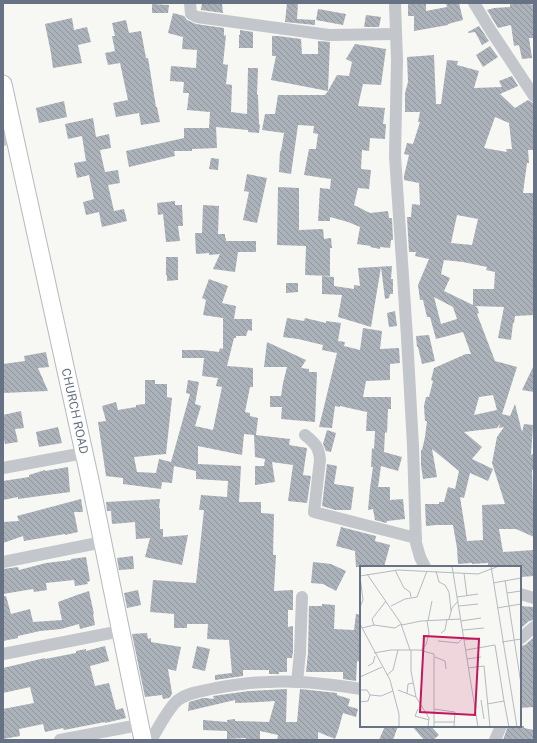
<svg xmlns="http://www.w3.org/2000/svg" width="537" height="743" viewBox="0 0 537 743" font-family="'Public Sans',sans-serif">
<defs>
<pattern id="building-back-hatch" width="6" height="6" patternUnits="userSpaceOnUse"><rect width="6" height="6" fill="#acb2b9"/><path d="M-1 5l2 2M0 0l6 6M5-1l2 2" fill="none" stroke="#90959c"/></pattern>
</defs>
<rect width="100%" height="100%" fill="#f7f7f4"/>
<g fill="url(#building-back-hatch)" fill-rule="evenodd">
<polygon points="202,3 222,3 223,13 201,10"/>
<polygon points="287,3 298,3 297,19 315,20 315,25 285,22"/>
<polygon points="426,3 426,11 447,7 446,3 459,3 463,20 448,24 448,25 414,31 414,16 408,16 408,4"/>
<polygon points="510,3 526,3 534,5 534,38 529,38 532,58 522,59 519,45 514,46 511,25 498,28 487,10 494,8 510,7"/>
<polygon points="152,4 169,5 168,13 152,13"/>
<polygon points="318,9 346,14 343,25 316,20"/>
<polygon points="173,13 184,16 187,20 196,24 224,28 224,36 226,35 223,64 228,65 226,84 232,85 231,112 247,114 248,68 258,68 257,95 258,95 259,124 260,125 259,133 248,132 248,130 216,127 217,148 192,149 192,151 174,151 175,156 129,167 126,151 184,138 184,128 209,128 210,112 187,110 189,93 183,93 184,82 170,81 171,66 196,68 197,50 182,49 183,37 168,33"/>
<polygon points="366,15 381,17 379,27 364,27"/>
<polygon points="72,18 74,30 87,27 91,42 78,45 82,63 53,68 51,54 51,53 45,24"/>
<polygon points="126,20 129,33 141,31 146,58 148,58 156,107 157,107 160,122 141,125 139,113 116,117 113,103 128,100 120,63 108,65 105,53 115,51 112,36 115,36 112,23"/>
<polygon points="479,26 489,41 482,45 475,32 468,33 468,32"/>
<polygon points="240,30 253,32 253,48 239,48 239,35 240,35"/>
<polygon points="272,36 278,36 301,39 302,54 318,54 318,41 330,42 328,91 337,75 349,76 352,62 346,59 355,44 386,49 381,85 363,84 358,106 385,108 383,124 386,124 385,139 370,138 369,151 362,150 361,169 371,170 369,189 358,188 354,205 370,213 388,211 389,218 392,218 393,240 391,240 390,248 380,247 380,249 370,247 371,246 357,244 360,227 348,222 330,217 330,221 318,221 320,188 330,189 331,179 304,175 309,149 316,149 318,134 313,133 314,126 298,125 291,174 279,172 280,151 281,151 284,133 262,130 265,114 275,114 278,95 325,95 328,91 271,80 276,56 272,56"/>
<polygon points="490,46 498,57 483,67 476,55"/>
<path d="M434 55 436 104H441L447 60 458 61 457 65 479 71 474 88 502 87 499 81 512 76 518 86 500 94 515 108 528 100 533 103 534 105V150H528L529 163H527L523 193H534V315L515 316 514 323H513L511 340 498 338 504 307 474 306 477 307 479 313 477 314 495 361 517 367 502 414 510 416 515 404 522 432 524 424 533 425 531 455 533 454 534 466V470H532L533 503H534V537L516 529H499L503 552 534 550V576L520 577V567H488V563L472 564V563L458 564 457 548 453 525H436L426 526 425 504H439V502H444L448 487 455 489 459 471 432 449 437 477 423 479 421 465V450H422L425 437 427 421H425L424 406 426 397H429L433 381 431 380 434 368 466 354H471L463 332 436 339 430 317H427L423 300H420L418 285 429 259 415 256 416 252H409L407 217H411L412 204 420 205 419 183 404 180V176L409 155 404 154 407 143 413 144 420 122H418L420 112H405V93L408 82 407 57ZM495 117 509 123 512 149H506L507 152 484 148ZM457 215 478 219 472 245 451 243ZM444 260 463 262 487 267 486 270 495 272 494 289H473V305L444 291 450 278 441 274ZM434 297 453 307 457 319 441 324ZM493 395 497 410 474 415 479 397ZM500 424 499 428 504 427 497 437 492 463 505 504 482 505 483 540 467 541 460 497 464 498 470 473 488 481 493 469 472 459 482 447 464 432 497 428Z"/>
<polygon points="64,101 67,117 39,123 36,108"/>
<polygon points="93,118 96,137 109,134 111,148 100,150 105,172 118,170 120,183 108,185 114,211 124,209 127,221 102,227 99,212 86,215 83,202 94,199 89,175 77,178 74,163 86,161 82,136 68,139 65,124"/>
<polygon points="211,158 219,159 218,170 209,169"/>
<polygon points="247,174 267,178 257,223 243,220 249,192 244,191"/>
<polygon points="278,187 299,188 299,230 323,229 324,239 331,238 332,248 330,248 330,276 305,275 306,246 277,245"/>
<polygon points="175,201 175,205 182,205 183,226 178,226 180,241 166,242 163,214 158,215 157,203"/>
<polygon points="203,205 219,206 218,234 225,234 225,238 226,238 226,241 256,241 256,252 238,252 235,272 213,269 220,254 209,255 209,253 196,254 195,233 202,233"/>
<polygon points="166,257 178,257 178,280 167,281 167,275 166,275"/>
<polygon points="392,266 391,279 393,279 393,294 390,294 389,298 385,299 381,267 371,327 338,317 342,295 322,294 322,276 334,277 334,286 354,289 354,285 360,286 358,268"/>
<polygon points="209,279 228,286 222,303 236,306 234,319 252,319 252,331 248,330 246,336 236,336 236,338 234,338 227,366 253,368 253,387 250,387 245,412 250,413 250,416 258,418 256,435 290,439 289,445 307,448 303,475 311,476 307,503 288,501 293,465 272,462 275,482 255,485 255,466 264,466 265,459 255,457 254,435 244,434 242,455 198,446 198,464 241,466 239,502 261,502 261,513 274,514 273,555 276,555 274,591 293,590 293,610 288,610 288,627 293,626 293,652 292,658 287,658 287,672 279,672 279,674 269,674 269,670 243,670 243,676 215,680 215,675 232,673 229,640 207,639 208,624 187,624 187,628 174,628 174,614 150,612 153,580 196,583 204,510 199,510 201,495 227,497 228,481 196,479 196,471 174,466 172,483 162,482 161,489 123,484 123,478 106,476 98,422 106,421 102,406 116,402 118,410 136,407 136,405 145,404 145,380 155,380 155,384 167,384 167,397 172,398 166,454 134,457 137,472 156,473 159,459 171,462 190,394 186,393 188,380 199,382 195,404 201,406 195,426 213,430 222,387 216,386 218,378 202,376 204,358 182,358 182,350 203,350 219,352 220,348 223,349 223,318 203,315 206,300 202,298"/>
<polygon points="286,283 298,283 298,292 286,293"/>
<polygon points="395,311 397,326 389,327 387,313"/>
<polygon points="287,318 304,321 305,318 326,323 326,321 341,323 338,341 345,342 344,346 360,350 363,328 382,331 380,349 399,348 400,363 390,364 390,380 366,381 363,397 391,397 391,409 388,409 387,433 385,432 384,452 402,457 398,471 381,466 378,487 390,487 390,500 403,499 405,519 387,521 387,522 386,523 375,520 373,509 368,510 370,488 373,467 371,467 372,448 374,449 375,431 366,431 367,412 340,406 340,407 335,406 332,428 319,427 337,353 322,350 323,345 298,339 283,337"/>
<polygon points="429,335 435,361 422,364 418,347 417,347 416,336"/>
<polygon points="267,342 306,360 301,368 309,369 309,372 317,372 315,422 281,419 282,407 270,407 270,396 281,396 283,383 287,367 264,367"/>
<polygon points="46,352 49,367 38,368 48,391 3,393 3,364 25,361 24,356"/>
<polygon points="534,365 534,392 522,390"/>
<polygon points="21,411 24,428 15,429 18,442 5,444 3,435 3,415"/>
<polygon points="58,427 62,443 39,447 36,432"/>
<polygon points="327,430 336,433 331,452 326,451 323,444"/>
<polygon points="327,464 337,466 334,484 354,487 351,510 335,510 322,506"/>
<polygon points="68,467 70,492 18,499 18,497 3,500 3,481 29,477 29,475 45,470 45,471"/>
<polygon points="81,499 83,512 74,512 78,532 65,535 65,534 24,541 23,536 3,543 3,522 19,521 17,516"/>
<polygon points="160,499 159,508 160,508 160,529 163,529 163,537 188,535 182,565 145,557 150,538 136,539 135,522 112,524 111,511 107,511 106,502"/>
<polygon points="341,527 376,536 375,541 390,545 384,567 356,567 355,551 336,546"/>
<polygon points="133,556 134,569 119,570 117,558"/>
<polygon points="86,557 90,581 87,582 88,584 75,586 74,580 46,583 47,590 34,592 33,589 3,594 3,569 18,567 19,570 46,563 71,560 71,559"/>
<polygon points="313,562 331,564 346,571 336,591 323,584 311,583"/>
<polygon points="138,590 141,605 127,608 124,593"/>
<polygon points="89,591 94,614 93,614 95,625 80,629 79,624 61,629 40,631 18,636 18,638 3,641 3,596 6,596 11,614 30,609 33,622 62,620 58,602 77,595"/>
<polygon points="322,604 335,605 334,629 354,630 356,614 361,615 361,662 357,661 356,681 343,679 343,672 306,672 308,653 309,606 322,606"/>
<polygon points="520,606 534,607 534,620 529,621 520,629"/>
<polygon points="147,633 148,639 151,638 151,642 181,647 176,671 168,669 172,693 171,696 169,698 163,699 162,695 145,697 132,634"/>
<polygon points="534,637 534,707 520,708 520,646 525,645"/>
<polygon points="105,646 109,661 90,666 95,686 109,683 116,710 123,708 126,718 105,723 105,722 64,730 63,728 45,732 43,724 19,729 20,736 3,739 3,709 34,703 30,687 3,693 3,668 45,658 45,659 76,653 76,651 86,649 86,651"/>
<polygon points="197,646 210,649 205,671 192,668"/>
<polygon points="287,689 286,722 297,722 300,689 337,693 337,695 350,699 348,706 358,709 356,717 343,713 338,731 335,739 318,732 318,740 277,740 278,735 260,731 260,740 246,739 246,738 227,739 227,731 203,730 203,720 227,722 227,720 235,719 235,721 269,722 275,701 260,702 235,703 235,700 188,711 189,702 203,698 206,698 214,699 213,696 249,691"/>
<polygon points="385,726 398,726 393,740 379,740"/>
<polygon points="412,726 431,726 439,735 433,740 424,740"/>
<polygon points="508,726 524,726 524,728 534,730 534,740 503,740"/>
</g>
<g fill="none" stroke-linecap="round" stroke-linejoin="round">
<g stroke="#b5b9bf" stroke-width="19">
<g id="secondary">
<path id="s1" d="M3 84 90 480 143 740"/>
</g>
</g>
<g stroke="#c3c6ca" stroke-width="12">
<polyline points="190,3 191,14 197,17 329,35 396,34"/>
<polyline points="395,3 397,60 395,156 407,337 413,446 416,543 420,557 425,567"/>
<polyline points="474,3 491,31 534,96"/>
<polyline points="3,140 15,137"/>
<path d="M305 435C315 443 319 447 320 460L314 512 416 538"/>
<polyline points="3,468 84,453"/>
<polyline points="3,562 103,542"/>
<polyline points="520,594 534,598"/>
<polyline points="520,639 534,627"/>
<polyline points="3,654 121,631"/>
<polyline points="297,682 300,653 302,597"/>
<polyline points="60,740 139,725"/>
<path d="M151 740C158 729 168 708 178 700 189 692 203 691 216 688 233 685 250 682 267 682 298 680 330 684 361 689"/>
<polyline points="495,740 501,726"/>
</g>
<use href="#secondary" stroke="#fff" stroke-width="17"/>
</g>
<g text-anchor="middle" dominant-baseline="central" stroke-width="4" stroke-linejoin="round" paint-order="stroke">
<g font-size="12" fill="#677285" stroke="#fff">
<text stroke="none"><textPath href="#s1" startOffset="335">CHURCH ROAD</textPath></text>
</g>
</g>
<g transform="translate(360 566)">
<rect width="161" height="161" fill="#f7f7f4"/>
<path fill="none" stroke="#b4bac1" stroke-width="1" d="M92 0 118 161M131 0 157 161M35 4 44 22 50 26 51 31M76 5 79 16 85 19 89 26 91 45M104 7 107 30M7 8 42 59 61 55 101 53M0 10 38 4 118 8 139 0M145 14 161 118M133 17 161 12M147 27 161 25M97 31 118 28M31 40 45 33 57 31 67 5M99 40 118 38M0 41 3 34 0 10M137 42 161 38M89 53 92 42 98 35M68 55 72 35M101 55 121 52M0 58 30 114 39 148V161M41 58 50 84M14 59 12 53 26 35M2 62 14 59 35 62 41 58M103 64 124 62M81 67 85 64 87 53M104 74 120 72M78 75 98 77 104 71M142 76 161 73M51 84V105L56 131 69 152 68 161M61 84 66 79 69 67 67 55M106 84 135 79 144 135M14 87 31 84H59L74 88V161M75 91 85 95 86 103M107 93 121 91M8 100 13 97 15 90M108 102 124 100 130 161M27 109 33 104 38 84M0 111 22 101M0 124H7L10 129 8 135 0 136M38 124 56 131M47 128 48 118 53 117M10 129 21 130 33 125M121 134 124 153M127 138 144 135 149 161M58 143 55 150 69 154M74 143 95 146 94 161M74 156H94"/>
<path fill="#c2185b" fill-opacity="0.15" stroke="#c2185b" stroke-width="2" d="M64 70 119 73 115 149 60 146Z"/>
<rect width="161" height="161" fill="none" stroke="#677285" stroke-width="2"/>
</g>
<rect width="537" height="743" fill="none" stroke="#677285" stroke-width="8"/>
</svg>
